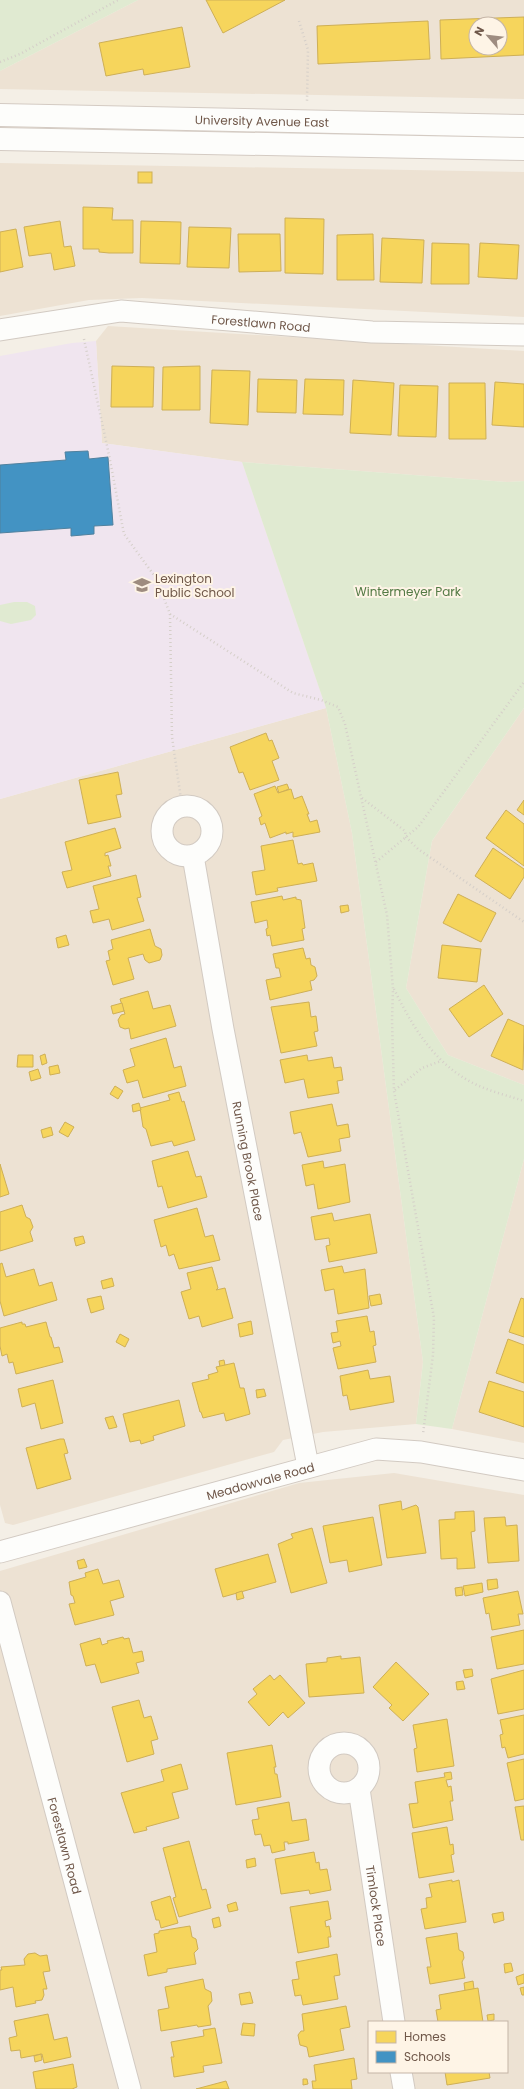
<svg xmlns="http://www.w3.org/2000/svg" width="524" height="2089" viewBox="0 0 524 2089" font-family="Poppins,sans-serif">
<rect width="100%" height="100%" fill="#f4efe6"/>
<g fill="#ede2d3" fill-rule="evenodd">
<path d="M138 0H524V99L0 89V71ZM476 24H500V48H476Z"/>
<polygon points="0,163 524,172 524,317 142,298 89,300 0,316"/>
<polygon points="108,326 524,351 524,481 507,482 242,462 102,443 96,341"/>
<polygon points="326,708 352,833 423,1362 416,1424 323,1432 283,1440 274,1452 13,1525 5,1523 0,1505 0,799"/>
<polygon points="524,708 524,1085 448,1055 406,988 432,841"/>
<polygon points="524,1159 524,1443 452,1429"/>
<path d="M394 1473 524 1495V2089H0V1571L299 1483ZM369 2022H507V2072H369Z"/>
</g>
<polygon fill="#f0e5ef" points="96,341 102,443 242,462 326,708 0,799 0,356 72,343"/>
<g fill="#e0ead1">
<polygon points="0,0 138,0 0,71"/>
<polygon points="242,462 507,482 524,481 524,708 432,841 406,988 448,1055 524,1085 524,1159 452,1429 416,1424 423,1362 352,833 326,708"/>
<polygon points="14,602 27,602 35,606 36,615 31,620 11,624 0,621 0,605"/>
</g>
<g fill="#f6d55c" stroke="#ceaf56" fill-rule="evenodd">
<polygon points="206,0 285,0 223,33"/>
<path d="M524 17V55L441 59 440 20ZM476 24H500V48H476Z"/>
<polygon points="428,21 430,59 318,64 317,26"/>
<polygon points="182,27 190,67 144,75 143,69 106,76 99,43"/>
<rect x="138" y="172" width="14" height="11"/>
<polygon points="83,207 113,208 112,220 133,220 133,253 109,253 99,252 99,249 83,249"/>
<polygon points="285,218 324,219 323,274 285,273"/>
<polygon points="60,221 64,247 71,246 75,266 54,270 51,253 29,256 24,227"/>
<polygon points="141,221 181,222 180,264 140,263"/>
<polygon points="189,227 231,228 229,268 187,267"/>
<polygon points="16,229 23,267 0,272 0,232"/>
<polygon points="238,234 280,234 281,271 239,272"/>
<polygon points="373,234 374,280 337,280 337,235"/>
<polygon points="382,238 424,240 422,283 380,282"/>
<polygon points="432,243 469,244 469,284 431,284"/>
<polygon points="480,243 519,245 517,279 478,277"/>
<polygon points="112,366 154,367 153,407 111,407"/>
<polygon points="200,366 200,410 162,410 163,367"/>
<polygon points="212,370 250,371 248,425 210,423"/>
<polygon points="258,379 297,380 296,413 257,412"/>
<polygon points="305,379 344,380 343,415 303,414"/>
<polygon points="353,380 394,383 391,435 350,433"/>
<polygon points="495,382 524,384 524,427 492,425"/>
<polygon points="449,383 485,383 486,439 449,439"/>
<polygon points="400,385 438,386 436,437 398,436"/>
<polygon points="266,733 269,741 272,740 279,758 272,761 279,780 250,790 243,772 239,773 230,747"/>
<polygon points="118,772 122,794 116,795 121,817 88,824 79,780"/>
<polygon points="287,784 289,789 279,793 277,787"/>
<polygon points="275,786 278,793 291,789 294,799 302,796 309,814 307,814 310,822 317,820 320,832 293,837 293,832 286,834 286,832 270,838 265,823 261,825 259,818 262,816 254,794"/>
<polygon points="524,800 524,815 517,810"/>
<polygon points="506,810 524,824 524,866 486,838"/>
<polygon points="115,828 121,848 105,853 105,856 108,855 111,866 108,866 111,876 67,888 62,872 72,870 65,842"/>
<polygon points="293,840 298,864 302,863 303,865 313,863 317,881 277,888 278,891 256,895 252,872 265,870 261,846"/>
<polygon points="493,848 524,869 524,877 510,899 475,876"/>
<polygon points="136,875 141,897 137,898 144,921 112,930 109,919 93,923 90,911 99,909 93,886"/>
<polygon points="458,894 496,913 481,942 443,923"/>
<polygon points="282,896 283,900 296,897 296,899 301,900 305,928 302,929 304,940 272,946 270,935 267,936 266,929 268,928 267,920 255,923 251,902"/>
<polygon points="348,905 349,911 341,913 340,906"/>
<polygon points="150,929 155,946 161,949 162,955 160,960 149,963 145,960 143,954 128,958 134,979 113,985 106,961 110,960 108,951 113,949 111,940"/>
<polygon points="66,935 69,945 58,948 56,938"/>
<polygon points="442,945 481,949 477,982 438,978"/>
<polygon points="303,948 306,959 310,958 311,965 315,967 317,976 314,980 310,981 312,990 270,1000 266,980 281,977 279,968 276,968 273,954"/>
<polygon points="484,985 503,1014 469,1037 449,1009"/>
<polygon points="148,991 153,1009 170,1005 176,1026 131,1039 129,1028 125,1029 120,1027 118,1020 121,1015 125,1014 120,999"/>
<polygon points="309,1002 311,1017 316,1016 318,1031 314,1032 317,1046 281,1053 271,1007"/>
<polygon points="122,1003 124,1011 113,1014 111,1006"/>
<polygon points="508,1019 524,1026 523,1070 491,1056"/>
<polygon points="166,1038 174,1068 181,1066 186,1086 143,1098 138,1080 127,1083 123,1070 135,1066 130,1049"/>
<polygon points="45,1054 47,1063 42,1065 40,1056"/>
<polygon points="18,1055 33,1055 33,1067 17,1067"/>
<polygon points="307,1055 308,1061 332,1057 334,1068 341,1067 343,1080 337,1081 339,1093 308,1098 304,1079 285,1083 280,1060"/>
<polygon points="58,1065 60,1073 50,1075 49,1067"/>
<polygon points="38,1069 41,1078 31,1081 29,1072"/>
<polygon points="115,1086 123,1091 118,1099 110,1094"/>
<polygon points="179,1092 182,1102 184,1101 195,1140 174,1146 172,1141 151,1146 146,1129 143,1127 140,1108 170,1100 168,1095"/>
<polygon points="139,1103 141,1110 133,1112 132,1105"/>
<polygon points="332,1104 337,1126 348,1124 350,1137 339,1139 341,1151 308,1157 301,1132 294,1134 290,1112"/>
<polygon points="65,1122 74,1127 68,1137 59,1132"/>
<polygon points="51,1127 53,1135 43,1138 41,1130"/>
<polygon points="188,1151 196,1177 201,1176 207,1197 168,1208 162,1186 158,1187 152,1161"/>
<polygon points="323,1161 324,1168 345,1164 350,1202 318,1209 314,1184 306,1186 302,1165"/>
<polygon points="0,1164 9,1194 0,1197"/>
<polygon points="22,1205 26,1217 30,1219 33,1227 30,1232 33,1241 0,1251 0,1212"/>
<polygon points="197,1208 205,1237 213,1235 220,1260 179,1269 174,1254 169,1256 166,1245 161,1247 154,1220"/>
<polygon points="332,1213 334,1221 370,1214 377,1253 329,1262 326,1246 330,1245 329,1238 315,1240 311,1217"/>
<polygon points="83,1236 85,1243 76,1246 74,1238"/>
<polygon points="2,1263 6,1277 34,1269 39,1286 52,1282 57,1300 4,1316 0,1301 0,1264"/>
<polygon points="342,1266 344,1273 365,1269 369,1308 338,1314 334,1289 325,1291 321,1270"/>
<polygon points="212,1267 218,1288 216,1290 225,1288 233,1318 202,1327 199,1316 189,1319 181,1292 191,1289 187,1273"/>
<polygon points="112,1278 114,1286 103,1289 101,1281"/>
<polygon points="380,1294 382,1304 371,1306 369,1296"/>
<polygon points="101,1296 104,1309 91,1313 87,1299"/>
<polygon points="521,1298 524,1299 524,1337 509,1332"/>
<polygon points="367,1316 370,1332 374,1331 376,1345 373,1346 376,1362 338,1369 333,1348 341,1346 340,1341 333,1343 331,1333 338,1332 336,1321"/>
<polygon points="251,1321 253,1334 240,1337 238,1324"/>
<polygon points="22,1322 22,1324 25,1324 26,1327 46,1322 50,1337 51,1337 54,1348 59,1347 63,1362 16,1374 13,1362 9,1363 7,1354 2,1356 0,1346 0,1328"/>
<polygon points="120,1334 129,1339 125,1347 116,1342"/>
<polygon points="508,1339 524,1345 524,1383 496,1373"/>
<polygon points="224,1360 225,1365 220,1367 219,1361"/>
<polygon points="234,1363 240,1388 244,1388 250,1414 226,1421 224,1413 203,1418 201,1412 200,1412 192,1383 209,1379 208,1375 218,1372 216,1367"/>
<polygon points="368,1370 370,1379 390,1376 394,1402 350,1410 347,1395 343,1396 340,1376"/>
<polygon points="53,1380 63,1423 41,1429 35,1403 22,1407 18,1389"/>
<polygon points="489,1381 524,1392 524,1427 479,1412"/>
<polygon points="264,1389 266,1396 257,1398 256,1390"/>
<polygon points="179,1400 185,1426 153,1436 154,1440 141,1444 140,1440 130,1442 123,1414"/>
<polygon points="113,1416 117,1427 109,1429 105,1418"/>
<polygon points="60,1439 64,1439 68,1453 64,1454 71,1479 37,1489 26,1448"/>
<polygon points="401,1501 402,1510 416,1505 418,1507 426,1553 387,1558 379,1505"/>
<polygon points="474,1511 475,1531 471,1532 475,1568 457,1569 457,1558 441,1559 439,1520 455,1519 455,1512"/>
<polygon points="373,1517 382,1565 349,1572 347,1560 330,1563 323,1526"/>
<polygon points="505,1517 506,1526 517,1525 519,1561 488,1563 484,1518"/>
<polygon points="312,1528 327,1583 291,1593 278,1544 293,1538 291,1534"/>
<polygon points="268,1554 276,1582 223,1597 215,1569"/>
<polygon points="84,1559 87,1567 79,1569 77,1561"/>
<polygon points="98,1569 103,1584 119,1580 124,1597 110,1601 114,1615 75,1625 69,1604 75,1603 73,1596 71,1595 69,1582 86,1577 85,1573"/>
<polygon points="497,1579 498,1588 488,1590 487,1580"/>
<polygon points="482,1583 483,1592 465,1596 463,1586"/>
<polygon points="462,1587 463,1595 456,1596 455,1588"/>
<polygon points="242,1591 244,1598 237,1600 236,1593"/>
<polygon points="518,1591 523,1614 518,1614 520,1625 492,1630 489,1613 486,1614 483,1598"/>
<polygon points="524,1630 524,1664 497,1669 491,1637"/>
<polygon points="123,1637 124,1639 129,1638 133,1653 142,1651 144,1661 136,1663 139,1673 101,1683 95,1664 86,1666 80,1644 100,1638 102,1645 108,1643 107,1641"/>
<polygon points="341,1656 341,1659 360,1657 364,1693 309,1697 306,1664 327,1662 327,1658"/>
<polygon points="396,1662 429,1694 403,1721 389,1708 392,1705 373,1687"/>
<polygon points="472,1669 473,1676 465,1678 463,1670"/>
<polygon points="524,1670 524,1709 498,1714 491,1679"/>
<polygon points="270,1675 274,1680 280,1675 305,1703 288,1718 283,1712 269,1726 248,1702 257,1694 253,1689"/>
<polygon points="463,1681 465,1689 457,1690 456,1682"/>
<polygon points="139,1700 144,1718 151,1716 158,1739 151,1741 154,1754 127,1762 112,1707"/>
<polygon points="524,1715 524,1754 508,1758 505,1747 502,1748 500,1735 503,1734 500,1720"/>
<polygon points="447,1719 454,1766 417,1772 414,1749 417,1748 413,1725"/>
<polygon points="272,1745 276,1767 274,1767 275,1774 277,1774 281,1797 236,1805 227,1753"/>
<polygon points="524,1759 524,1799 515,1801 507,1763"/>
<polygon points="181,1764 188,1789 172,1793 179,1818 146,1827 147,1830 134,1833 121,1793 164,1781 161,1770"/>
<polygon points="451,1772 452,1779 446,1780 448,1787 451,1786 453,1801 450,1801 453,1820 413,1828 409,1804 418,1803 415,1782 445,1777 444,1773"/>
<polygon points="289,1802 292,1821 306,1819 309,1840 288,1844 288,1842 284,1842 285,1850 272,1853 270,1845 264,1846 261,1834 255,1835 252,1820 259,1819 257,1808"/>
<polygon points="524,1806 524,1840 521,1840 515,1807"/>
<polygon points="447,1827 450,1845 453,1844 454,1854 451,1855 454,1872 419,1878 412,1833"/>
<polygon points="189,1841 202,1890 206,1889 211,1908 179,1917 173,1898 176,1897 163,1848"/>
<polygon points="314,1852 316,1863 319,1862 320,1870 327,1869 331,1890 310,1894 309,1890 281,1894 275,1859"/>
<polygon points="255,1858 256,1866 247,1868 246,1860"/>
<polygon points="452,1880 452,1882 459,1880 466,1922 425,1929 421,1909 427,1908 426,1898 432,1897 429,1884"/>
<polygon points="170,1896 178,1923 161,1928 159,1920 156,1920 151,1902"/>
<polygon points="328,1901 331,1919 325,1921 326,1927 329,1926 331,1937 328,1937 329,1947 298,1953 290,1907"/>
<polygon points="236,1902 238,1910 229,1912 227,1905"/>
<polygon points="503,1912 504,1920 494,1923 492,1914"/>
<polygon points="219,1917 221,1926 214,1928 212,1919"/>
<polygon points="190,1926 192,1937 196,1939 198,1949 194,1953 196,1964 167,1969 167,1972 148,1976 144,1955 157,1952 154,1934 159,1933 159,1931"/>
<polygon points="457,1933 459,1950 463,1952 464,1958 462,1962 465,1978 430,1984 427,1967 431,1967 426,1938"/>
<polygon points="35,1953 40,1956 47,1955 50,1971 43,1972 47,1989 43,1989 44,1995 42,2000 35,2001 36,2003 16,2007 13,1987 0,1990 0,1970 2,1970 1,1967 25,1965 24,1959 28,1954"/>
<polygon points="337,1954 340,1975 334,1976 338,1999 303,2005 301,1995 295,1996 292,1980 299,1979 296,1962"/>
<polygon points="511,1963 513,1971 505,1973 504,1964"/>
<polygon points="524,1974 524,1983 518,1985 516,1977"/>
<polygon points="203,1979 205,1989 211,1992 212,2001 208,2006 211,2025 198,2027 197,2025 161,2031 158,2010 169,2008 165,1987"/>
<polygon points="473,1981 474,1989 465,1991 464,1983"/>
<polygon points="524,1987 524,1995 522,1995 520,1988"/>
<polygon points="478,1988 483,2022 438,2022 436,2010 441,2009 439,1995"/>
<polygon points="250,1992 253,2003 241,2005 239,1994"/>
<polygon points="346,2006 350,2027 340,2029 344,2050 309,2057 307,2047 300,2045 298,2035 301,2031 304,2031 302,2014"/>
<polygon points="48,2014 54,2040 67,2037 71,2057 44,2063 42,2054 21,2058 20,2050 11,2051 9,2038 17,2036 14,2021"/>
<polygon points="494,2014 494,2020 488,2021 487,2015"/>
<polygon points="243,2023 255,2024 254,2036 241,2035"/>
<polygon points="215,2028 222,2063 203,2066 204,2072 174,2077 171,2057 174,2057 171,2042 204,2036 203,2030"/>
<polygon points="41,2054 42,2060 35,2062 34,2056"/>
<polygon points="354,2058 357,2079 351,2080 352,2089 313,2089 312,2081 316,2081 314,2065"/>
<polygon points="73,2064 77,2087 72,2089 36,2089 33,2072"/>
<polygon points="445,2072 489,2072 490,2078 447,2085"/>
<polygon points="303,2079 307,2079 308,2084 303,2085"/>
<polygon points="226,2081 229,2089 196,2089"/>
</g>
<polygon fill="#4393c3" stroke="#50819e" points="88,451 89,459 108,457 113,525 94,526 94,534 71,536 71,528 0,533 0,465 66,460 65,452"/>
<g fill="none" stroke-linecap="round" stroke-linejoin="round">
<g stroke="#d2cac2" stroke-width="23">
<g id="minor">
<path id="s1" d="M0 330 121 311 372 332 524 335"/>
<circle cx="187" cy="831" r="25"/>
<path id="s2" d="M193 856 223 1029 308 1466"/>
<path id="s3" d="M0 1552 376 1449 421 1452 524 1470"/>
<path id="s4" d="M0 1602 130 2089"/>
<circle cx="344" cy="1768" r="25"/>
<path id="s5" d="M359 1789 394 2022"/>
<polyline points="401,2072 404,2089"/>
</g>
</g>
<g stroke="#d4cbc3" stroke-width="24">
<g id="secondary">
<path id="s6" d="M0 115 524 126"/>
<polyline points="0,139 524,149"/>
</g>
</g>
<g stroke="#d5cfc9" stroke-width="2.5" stroke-dasharray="1 3" stroke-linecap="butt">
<polyline points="299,21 308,50 307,101"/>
<polyline points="0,62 20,54 118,0"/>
<polyline points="84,339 109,455 124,534 156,578 170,614 293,693 321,700 338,707 345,724 387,915 393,989 392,1020 394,1091 434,1318 433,1355 423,1434"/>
<polyline points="170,614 172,737 182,806"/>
<polyline points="362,798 405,831 406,837 418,849 524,922"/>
<polyline points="376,862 418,827 524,682"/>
<path d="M394 989C413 1028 436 1066 477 1085 492 1092 509 1096 524 1101"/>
<polyline points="395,1090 422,1068 441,1061"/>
</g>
<use href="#minor" stroke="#fdfdfb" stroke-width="21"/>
<use href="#secondary" stroke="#fdfdfb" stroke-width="22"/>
</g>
<defs>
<g id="school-bare" transform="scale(1.38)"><path d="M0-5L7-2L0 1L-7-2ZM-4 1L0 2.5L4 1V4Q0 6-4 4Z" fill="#9e8c80" stroke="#fef4e6" stroke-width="2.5" paint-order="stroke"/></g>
</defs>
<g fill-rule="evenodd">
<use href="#school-bare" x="142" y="585"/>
</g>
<g text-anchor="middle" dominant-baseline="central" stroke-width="4" stroke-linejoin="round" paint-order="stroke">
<g font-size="12" fill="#6f5749" stroke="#fef4e6">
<text stroke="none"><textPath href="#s6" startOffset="262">University Avenue East</textPath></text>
<text stroke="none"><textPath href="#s1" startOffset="263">Forestlawn Road</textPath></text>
<text stroke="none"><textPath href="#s2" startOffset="310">Running Brook Place</textPath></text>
<text stroke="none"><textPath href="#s3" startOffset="270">Meadowvale Road</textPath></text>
<text stroke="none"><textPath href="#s4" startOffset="252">Forestlawn Road</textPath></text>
<text stroke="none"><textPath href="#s5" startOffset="118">Timlock Place</textPath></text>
</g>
<g font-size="12" fill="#6f5749" stroke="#fef4e6" text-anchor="start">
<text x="155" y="578">Lexington<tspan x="155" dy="14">Public School</tspan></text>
</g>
<g font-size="12" fill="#547a45" stroke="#fef4e6">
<text x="408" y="591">Wintermeyer Park</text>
</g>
</g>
<rect x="368" y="2021" width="140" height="52" fill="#fef4e6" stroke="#c5b5a7"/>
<rect x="376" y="2031" width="20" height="12" fill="#f6d55c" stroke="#c5b5a7"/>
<text x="404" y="2041" font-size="12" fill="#6f5749">Homes</text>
<rect x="376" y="2051" width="20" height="12" fill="#4393c3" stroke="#c5b5a7"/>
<text x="404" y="2061" font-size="12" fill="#6f5749">Schools</text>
<g transform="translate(488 36) rotate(298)"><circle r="19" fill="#fef4e6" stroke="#c5b5a7"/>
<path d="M0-3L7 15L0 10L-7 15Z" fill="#9e8c80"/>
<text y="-6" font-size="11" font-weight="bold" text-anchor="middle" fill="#6f5749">N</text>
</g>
</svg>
